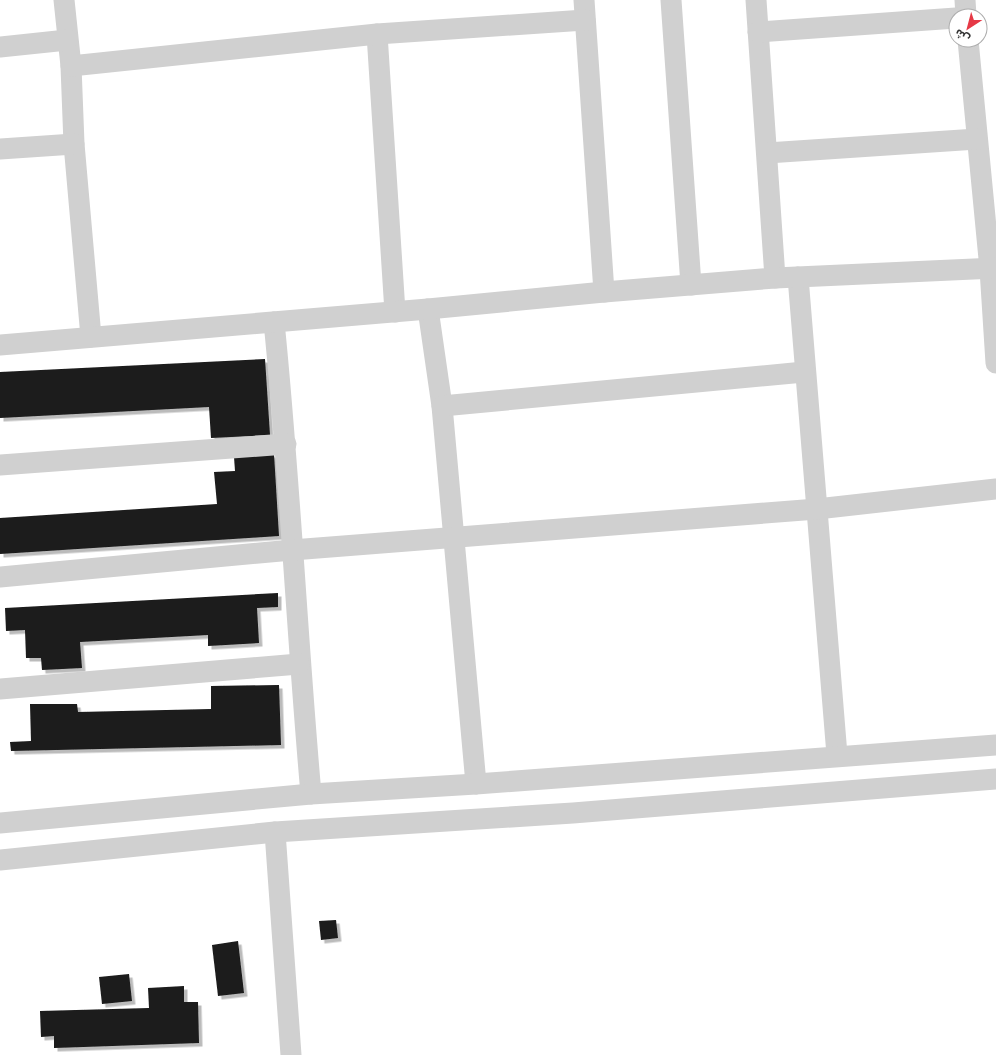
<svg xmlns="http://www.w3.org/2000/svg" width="996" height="1055" viewBox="0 0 996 1055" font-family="Signika,'Noto Sans Arabic',sans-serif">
<defs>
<filter id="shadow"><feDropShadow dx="3.5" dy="3.5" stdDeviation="0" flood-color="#0004"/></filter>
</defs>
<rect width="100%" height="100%" fill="#fff"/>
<g fill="#1a1a1a" filter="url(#shadow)">
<polygon points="265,359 270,435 211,438 209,407 0,418 0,372"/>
<polygon points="274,454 279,536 0,554 0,518 217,504 214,472 235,471 234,457"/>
<polygon points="278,593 278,607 257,608 259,643 208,646 208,635 80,642 82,668 42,670 41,658 26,658 25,630 6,631 5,608"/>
<polygon points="279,685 281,745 11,751 10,742 31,741 30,704 77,704 78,712 211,709 211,686"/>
<polygon points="336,920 338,938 321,940 319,921"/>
<polygon points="238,941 244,993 218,996 212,945"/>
<polygon points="129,974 132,1001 102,1004 99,977"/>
<polygon points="184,986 184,1002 198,1002 199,1043 54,1048 54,1036 41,1037 40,1011 149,1008 148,988"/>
</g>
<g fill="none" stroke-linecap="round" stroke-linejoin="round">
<g stroke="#d0d0d0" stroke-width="21">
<polyline points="64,0 71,66 74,144 91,337"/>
<polyline points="584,0 604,292"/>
<polyline points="671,0 691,285"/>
<polyline points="756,0 775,278"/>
<polyline points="965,0 966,16"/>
<polyline points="758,32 956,18"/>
<polyline points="377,34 395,312"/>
<polyline points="968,40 990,269 996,363"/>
<polyline points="0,47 67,40"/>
<polyline points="71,66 377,34 585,20"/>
<polyline points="0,149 74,144"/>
<polyline points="767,153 977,139"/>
<polyline points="798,277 837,755"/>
<polyline points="428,309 442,406 476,784"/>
<path d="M274 322C290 479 297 637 311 794"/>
<polyline points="0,345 428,309 604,292 775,278 996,268"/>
<polyline points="442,406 804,372"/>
<polyline points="0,465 286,444"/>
<polyline points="0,577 292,550 817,509 996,489"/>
<polyline points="0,689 299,664"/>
<polyline points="0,823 311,794 476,784 996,745"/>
<polyline points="275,832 291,1055"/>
<polyline points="0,860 275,832 573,813 996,779"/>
</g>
</g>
<g transform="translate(968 28) rotate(216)"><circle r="19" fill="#ffffff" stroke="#adadad"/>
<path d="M0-3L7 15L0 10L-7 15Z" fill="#e63946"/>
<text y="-6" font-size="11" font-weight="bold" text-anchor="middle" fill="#333333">ش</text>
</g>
</svg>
